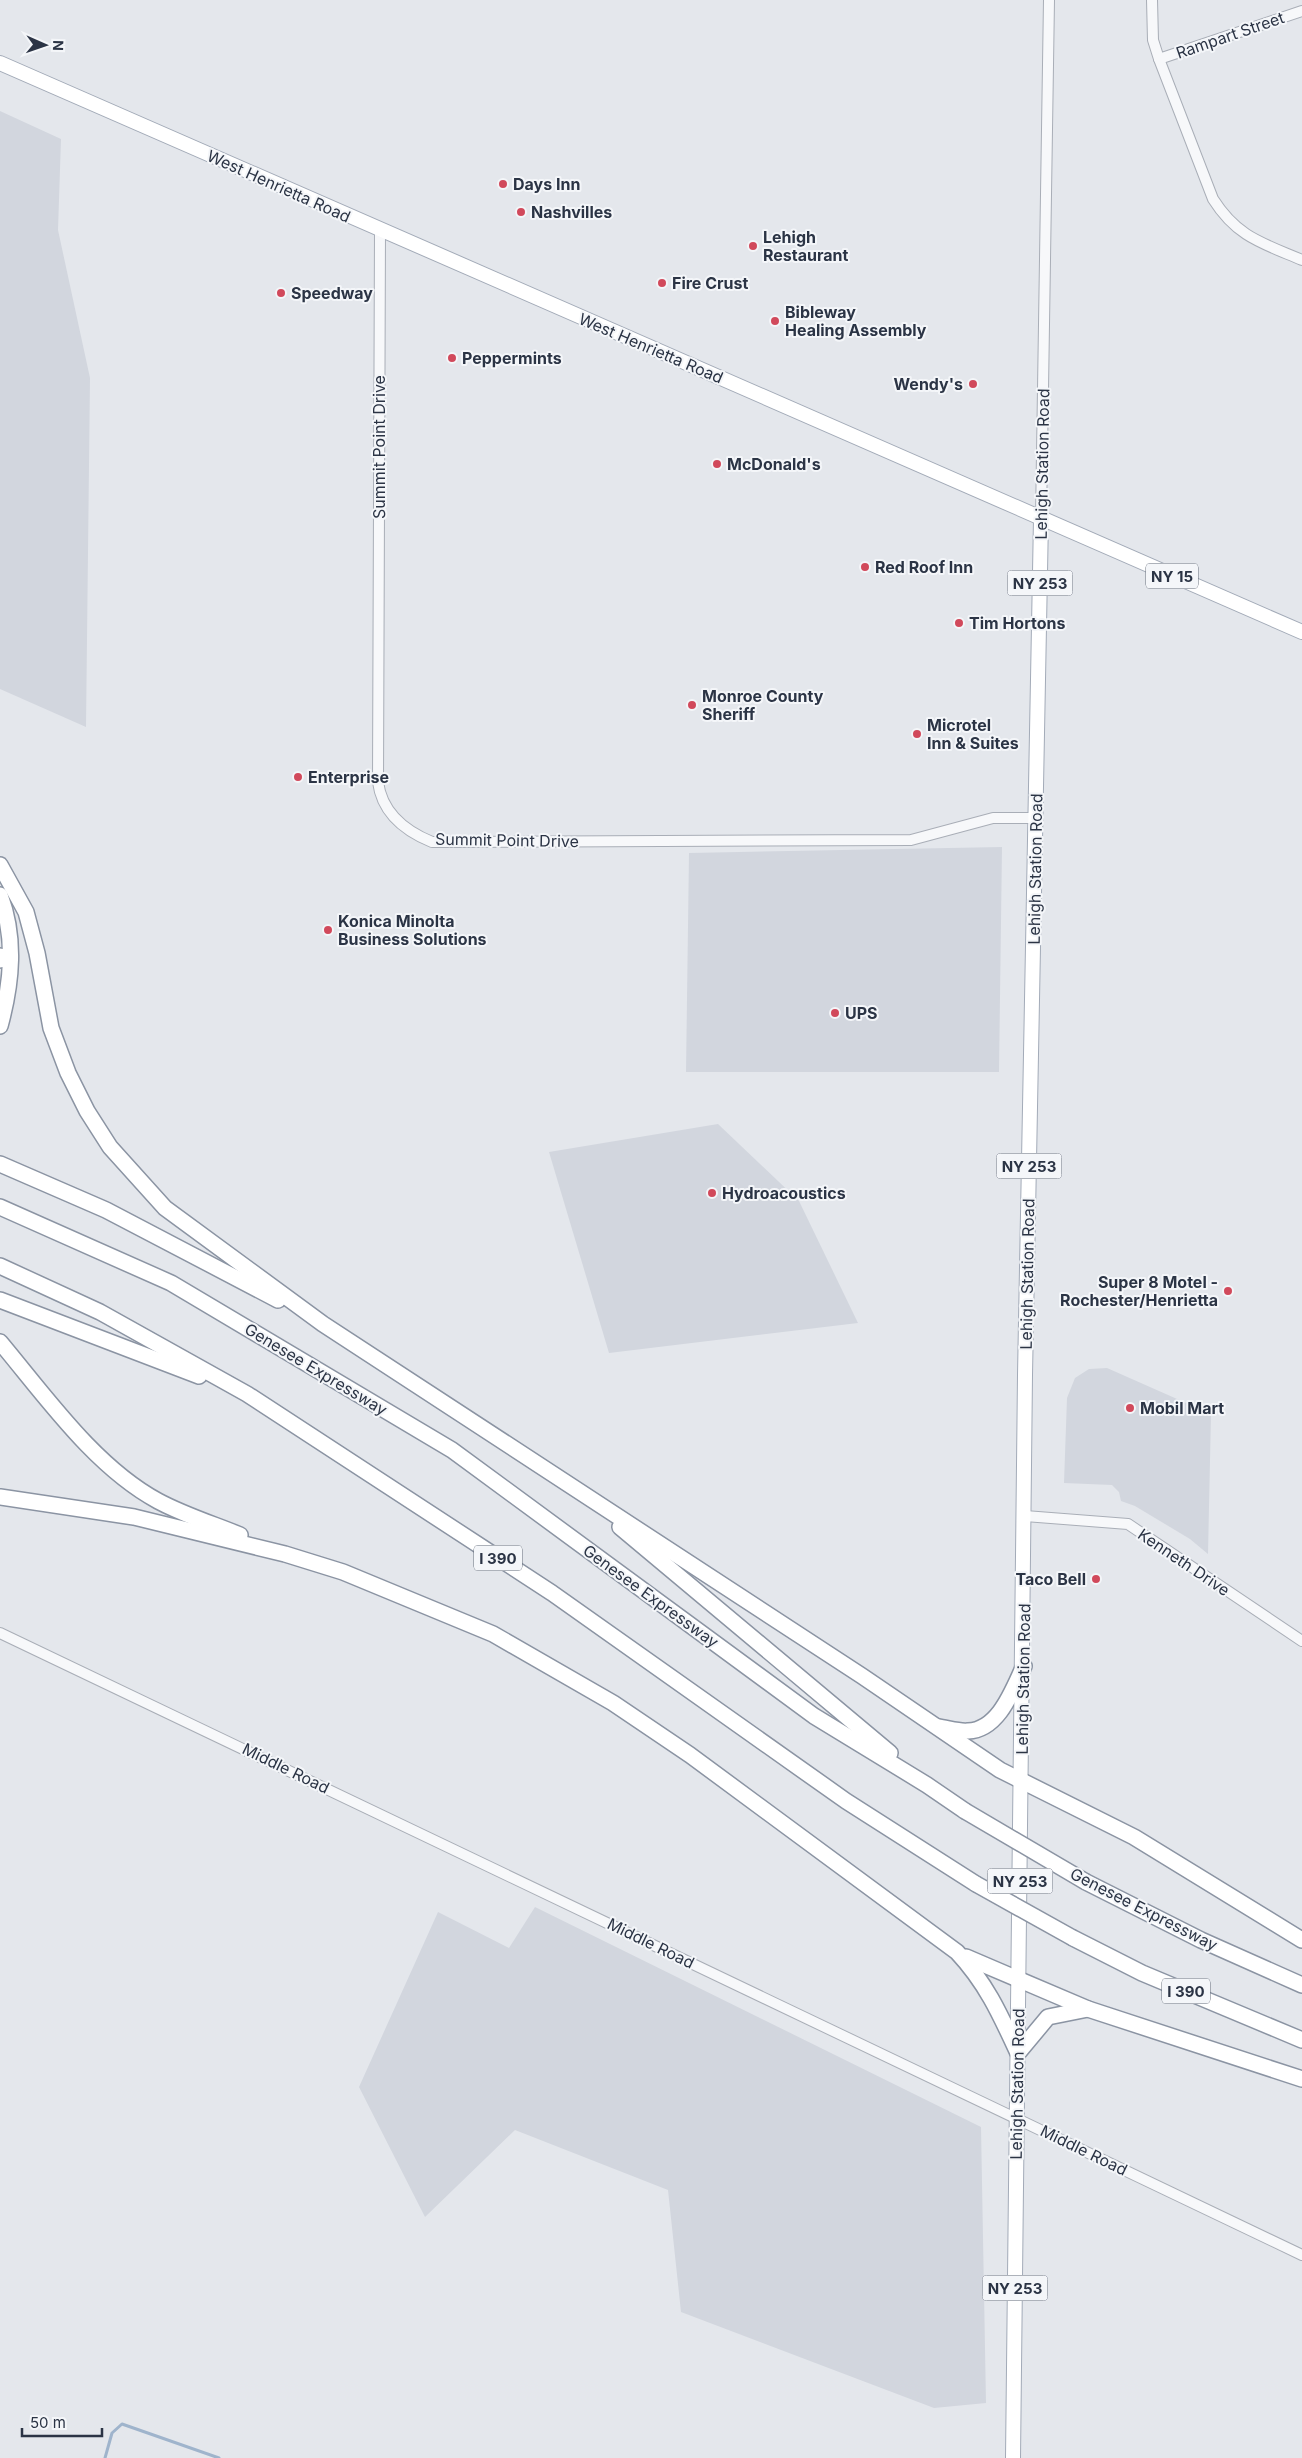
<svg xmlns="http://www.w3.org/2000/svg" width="1302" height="2458" viewBox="0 0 1302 2458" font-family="Inter,sans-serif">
<rect width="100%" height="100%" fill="#e4e7ec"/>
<g fill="#d2d6de">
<polygon points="0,111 61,139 58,230 90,378 86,727 0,689"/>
<polygon points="1002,847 999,1072 686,1072 689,853"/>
<polygon points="718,1124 799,1201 858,1323 609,1353 549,1152"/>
<polygon points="1107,1368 1211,1414 1208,1554 1190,1539 1135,1506 1121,1501 1119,1492 1112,1485 1064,1483 1067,1398 1075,1378 1089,1369"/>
<polygon points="535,1907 981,2127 986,2403 934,2408 681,2312 668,2190 515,2130 425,2217 359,2087 438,1912 509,1948"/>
</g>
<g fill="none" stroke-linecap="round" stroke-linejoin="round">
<polyline stroke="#9fb4cc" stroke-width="3" points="105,2458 112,2433 122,2424 219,2458"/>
<g stroke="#a9aeb7" stroke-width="12">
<g id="minor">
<path d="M1152 0 1153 40 1159 59 1213 199C1237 237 1262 243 1302 260"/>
<polyline points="1159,59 1302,11"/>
<path d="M380 231 378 782C382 813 405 831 432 842L911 840 993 818H1035"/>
<polyline points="1041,519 1049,0"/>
<polyline points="1025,1516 1128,1524 1302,1641"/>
<polyline points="0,1633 1302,2255"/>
</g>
</g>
<g stroke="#a3abb8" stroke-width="16">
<g id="major">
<polyline points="0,63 1302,632"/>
<polyline points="1013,2458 1025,1375 1041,519"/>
</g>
</g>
<g stroke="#8b94a3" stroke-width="18">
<g id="highway">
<polyline points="0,865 26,912 37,953 51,1028 68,1073 87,1111 110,1147 165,1208 323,1324 862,1676 1000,1770 1134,1837 1302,1940"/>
<path d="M0 895C16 938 12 982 0 1026"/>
<polyline points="0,956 0,960"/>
<polyline points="0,1164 106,1210 278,1300"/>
<polyline points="0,1207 171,1283 452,1450 814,1716 927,1785 965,1811"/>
<polyline points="0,1266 100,1312 247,1394 552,1593 846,1801 976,1884"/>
<polyline points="0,1300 199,1376"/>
<path d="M0 1342C46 1397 95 1467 158 1501 184 1515 213 1524 240 1535"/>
<path d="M0 1497 134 1517 285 1554 343 1572 493 1634 613 1703 690 1755 957 1952C986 1983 1000 2014 1018 2053L1048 2017 1088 2009"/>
<polyline points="620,1527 890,1753"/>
<path d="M938 1727C947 1728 959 1732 968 1731 999 1730 1013 1689 1024 1666"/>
<polyline points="1086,1882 1201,1940 1302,1985"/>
<polyline points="1073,1938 1142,1973 1302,2040"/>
<polyline points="966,1957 1088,2009 1302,2079"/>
</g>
</g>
<use href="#minor" stroke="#f7f8fa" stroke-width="10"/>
<use href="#major" stroke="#fff" stroke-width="14"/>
<use href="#highway" stroke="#fff" stroke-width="15"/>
<g stroke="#8b94a3" stroke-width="18" stroke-linecap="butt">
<g id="highway-bridge">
<polyline points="965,1811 1086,1882"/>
<polyline points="976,1884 1073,1938"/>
</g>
</g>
<use href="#highway-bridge" stroke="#fff" stroke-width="15"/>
</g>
<g fill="#d1495b" stroke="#f4f6f9" stroke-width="2">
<circle cx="503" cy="184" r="5"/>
<circle cx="521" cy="212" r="5"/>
<circle cx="753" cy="246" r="5"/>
<circle cx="662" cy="283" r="5"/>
<circle cx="281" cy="293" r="5"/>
<circle cx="775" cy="321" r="5"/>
<circle cx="452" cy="358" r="5"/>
<circle cx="973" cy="384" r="5"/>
<circle cx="717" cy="464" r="5"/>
<circle cx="865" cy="567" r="5"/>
<circle cx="959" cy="623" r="5"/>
<circle cx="692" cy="705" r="5"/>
<circle cx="917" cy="734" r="5"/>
<circle cx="298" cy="777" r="5"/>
<circle cx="328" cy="930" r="5"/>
<circle cx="835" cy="1013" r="5"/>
<circle cx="712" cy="1193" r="5"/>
<circle cx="1228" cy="1291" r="5"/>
<circle cx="1130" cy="1408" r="5"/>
<circle cx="1096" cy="1579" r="5"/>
</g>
<g text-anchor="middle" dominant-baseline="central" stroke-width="4" stroke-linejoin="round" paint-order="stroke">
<g fill="#f4f6f9" stroke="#676e7b" stroke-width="1">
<rect x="1146" y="563.5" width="52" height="25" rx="4"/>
<rect x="1007.5" y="570.5" width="65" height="25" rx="4"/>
<rect x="996.5" y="1153.5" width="65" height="25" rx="4"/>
<rect x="474" y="1545.5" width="48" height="25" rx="4"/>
<rect x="987.5" y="1868.5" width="65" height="25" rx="4"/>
<rect x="1162" y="1978.5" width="48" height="25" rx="4"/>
<rect x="982.5" y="2275.5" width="65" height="25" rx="4"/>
</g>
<g font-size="15" font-weight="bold" fill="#2b3445">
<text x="1172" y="576">NY 15</text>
<text x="1040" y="583">NY 253</text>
<text x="1029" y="1166">NY 253</text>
<text x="498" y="1558">I 390</text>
<text x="1020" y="1881">NY 253</text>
<text x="1186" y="1991">I 390</text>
<text x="1015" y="2288">NY 253</text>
</g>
<g font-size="16" fill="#2b3445" stroke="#f4f6f9">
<text transform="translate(1230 35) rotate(-19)">Rampart Street</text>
<text transform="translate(279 186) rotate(24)">West Henrietta Road</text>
<text transform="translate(651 348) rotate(23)">West Henrietta Road</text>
<text transform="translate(379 447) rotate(-90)">Summit Point Drive</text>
<text transform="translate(1042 464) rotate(-89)">Lehigh Station Road</text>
<text transform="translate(507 840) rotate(1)">Summit Point Drive</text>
<text transform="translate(1035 869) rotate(-89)">Lehigh Station Road</text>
<text transform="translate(1027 1274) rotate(-89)">Lehigh Station Road</text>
<text transform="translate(316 1369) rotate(31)">Genesee Expressway</text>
<text transform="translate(1184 1562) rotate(34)">Kenneth Drive</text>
<text transform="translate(651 1596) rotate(36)">Genesee Expressway</text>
<text transform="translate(1023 1679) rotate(-89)">Lehigh Station Road</text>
<text transform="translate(286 1768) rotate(26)">Middle Road</text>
<text transform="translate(1144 1909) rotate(27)">Genesee Expressway</text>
<text transform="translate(651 1943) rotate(26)">Middle Road</text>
<text transform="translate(1017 2084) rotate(-89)">Lehigh Station Road</text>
<text transform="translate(1084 2150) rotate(26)">Middle Road</text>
</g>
<g font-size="16" font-weight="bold" fill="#2b3445" stroke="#f4f6f9" text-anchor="start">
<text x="513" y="184">Days Inn</text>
<text x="531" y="212">Nashvilles</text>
<text x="763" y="237">Lehigh<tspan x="763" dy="18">Restaurant</tspan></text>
<text x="672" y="283">Fire Crust</text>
<text x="291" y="293">Speedway</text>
<text x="785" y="312">Bibleway<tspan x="785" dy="18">Healing Assembly</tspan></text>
<text x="462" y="358">Peppermints</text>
<text x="963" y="384" text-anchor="end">Wendy's</text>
<text x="727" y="464">McDonald's</text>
<text x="875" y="567">Red Roof Inn</text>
<text x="969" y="623">Tim Hortons</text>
<text x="702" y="696">Monroe County<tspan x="702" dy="18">Sheriff</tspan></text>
<text x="927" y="725">Microtel<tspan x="927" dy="18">Inn &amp; Suites</tspan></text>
<text x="308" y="777">Enterprise</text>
<text x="338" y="921">Konica Minolta<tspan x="338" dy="18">Business Solutions</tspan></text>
<text x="845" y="1013">UPS</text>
<text x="722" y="1193">Hydroacoustics</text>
<text x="1218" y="1282" text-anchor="end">Super 8 Motel -<tspan x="1218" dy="18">Rochester/Henrietta</tspan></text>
<text x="1140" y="1408">Mobil Mart</text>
<text x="1086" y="1579" text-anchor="end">Taco Bell</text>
</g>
</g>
<g transform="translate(45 45) rotate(92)" stroke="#f4f6f9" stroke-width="4" paint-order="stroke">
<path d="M0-4L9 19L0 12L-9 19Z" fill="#2b3445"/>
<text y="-8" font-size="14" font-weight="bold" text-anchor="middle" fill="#2b3445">N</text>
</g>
<path d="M22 2428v8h80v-8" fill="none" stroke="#2b3445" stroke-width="2.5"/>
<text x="30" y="2428" font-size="15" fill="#2b3445" stroke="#f4f6f9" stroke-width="4" paint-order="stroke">50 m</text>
</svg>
